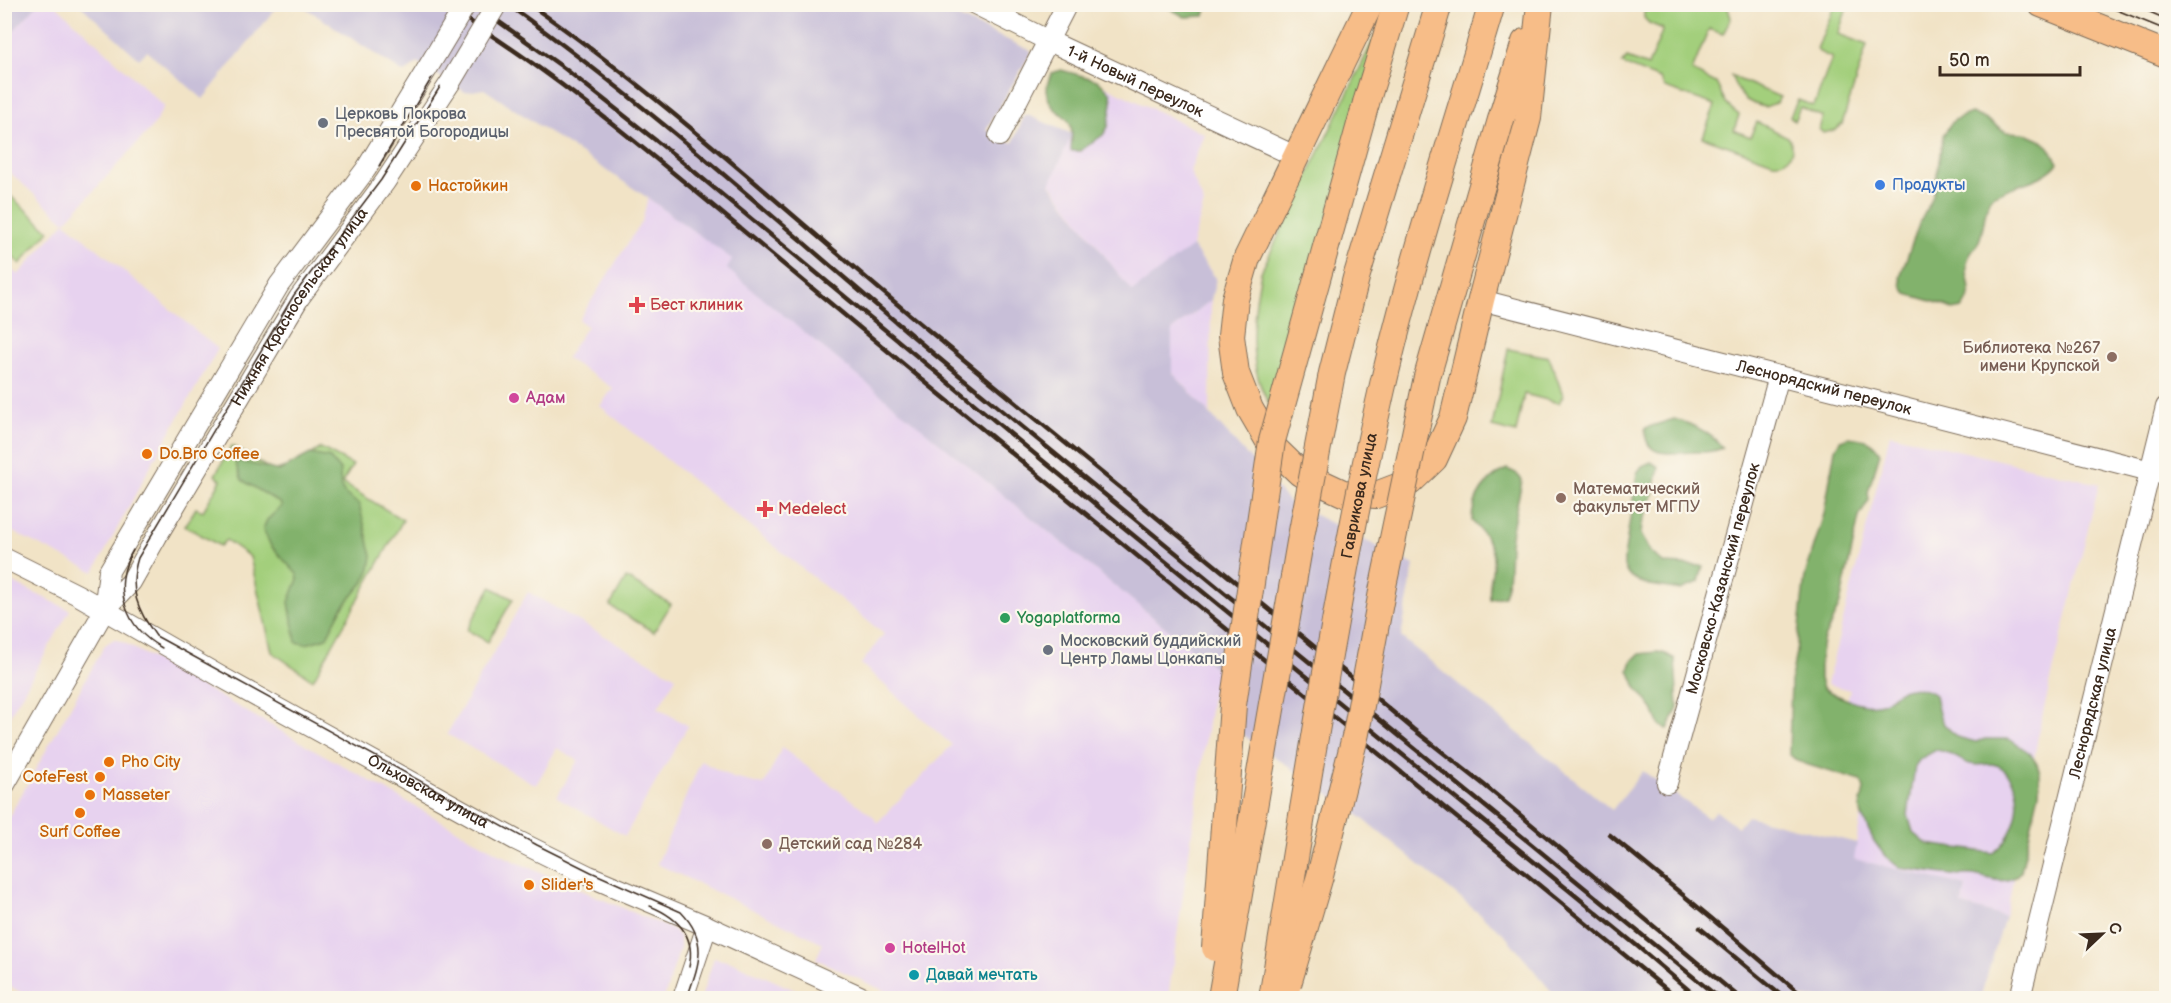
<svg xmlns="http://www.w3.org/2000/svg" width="2171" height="1003" viewBox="0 0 2171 1003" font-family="'Balsamiq Sans',sans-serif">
<rect width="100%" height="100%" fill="#fbf7ec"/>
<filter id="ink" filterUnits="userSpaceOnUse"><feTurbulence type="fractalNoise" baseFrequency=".0167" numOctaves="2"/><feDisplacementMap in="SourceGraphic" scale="12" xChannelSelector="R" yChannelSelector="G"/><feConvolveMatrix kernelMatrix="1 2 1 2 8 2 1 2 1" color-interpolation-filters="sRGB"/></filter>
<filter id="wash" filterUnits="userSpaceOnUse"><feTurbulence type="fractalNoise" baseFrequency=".008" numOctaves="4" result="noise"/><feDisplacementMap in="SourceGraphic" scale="24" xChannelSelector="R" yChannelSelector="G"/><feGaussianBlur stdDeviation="1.35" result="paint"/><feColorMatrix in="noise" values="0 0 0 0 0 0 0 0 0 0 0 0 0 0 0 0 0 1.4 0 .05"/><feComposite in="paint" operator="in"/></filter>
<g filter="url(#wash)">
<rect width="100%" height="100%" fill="#f1e3c6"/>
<g fill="#e7d2ef">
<polygon points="37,5 56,5 164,106 154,125 65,222 218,349 151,465 94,572 5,528 5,276 11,269 18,275 65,222 5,168 5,40"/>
<polygon points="1095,81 1204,134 1190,171 1204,203 1192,246 1212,273 1152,319 1050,183"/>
<polygon points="648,198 733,259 728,269 1220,672 1214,682 1168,998 900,998 816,959 823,943 657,864 701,761 733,778 764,785 782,748 873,816 877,823 952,745 861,664 884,634 600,406 613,388 566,358 587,326 579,320 642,221"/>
<polygon points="1211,300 1210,414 1172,372 1172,330"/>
<polygon points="1890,434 2099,484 2040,725 2010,897 2005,917 1962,905 1966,886 1853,859 1877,733 1841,725 1850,690 1827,684"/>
<polygon points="9,581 70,610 5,724 4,589"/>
<polygon points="528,592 676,677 658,708 688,726 625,836 557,797 578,760 557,748 536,785 447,734"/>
<polygon points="114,639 121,641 507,858 674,930 680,938 680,948 664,998 30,998 5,983 5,824 105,645"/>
<polygon points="714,958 735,963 812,998 701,998"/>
</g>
<g fill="#c8bfd8">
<polygon points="5,4 37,5 5,40 4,5"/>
<polygon points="80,5 278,5 203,99 147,51 139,59"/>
<polygon points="301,5 931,5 1032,51 986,130 1013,143 1025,114 1072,134 1050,184 1132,292 1192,246 1216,279 1211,300 1172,330 1172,372 1289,502 1414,565 1401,637 1612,810 1643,771 1708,818 1716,811 1738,827 1747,816 1857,843 1854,859 1966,886 1962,905 2005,917 1980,998 1557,998 1503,933 1357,814 1219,718 1214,682 1220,672 727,269 732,259 648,198 484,89 465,92 418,63 404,73"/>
</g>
<g fill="#a3cf7c" stroke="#6f7c4d" stroke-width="1.5">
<path d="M1647 4 1727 5 1731 18 1723 34 1709 29 1692 71 1716 83 1727 105 1739 115 1734 130 1750 137 1757 122 1788 137C1797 150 1789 164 1773 162L1703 137 1715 105 1665 88 1660 79 1622 64 1627 58 1648 66 1663 29 1649 23 1644 18V12Z"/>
<polygon points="1835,5 1848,5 1838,34 1867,45 1842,124 1836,130 1823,133 1819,129 1823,117 1800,107 1794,121 1790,116 1798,100 1814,106 1832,58 1819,52 1817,49"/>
<path d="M1387 12 1273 410C1245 369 1252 318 1261 272Z"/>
<path d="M1731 76 1780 97 1776 103 1765 107C1743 102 1740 96 1731 76Z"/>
<polygon points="5,191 49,231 20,264 5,250"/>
<polygon points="1508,349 1549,357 1563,395 1559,403 1524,394 1516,433 1492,427"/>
<polygon points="232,446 273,471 298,463 321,448 353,465 342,483 403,520 313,680 272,652 250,557 226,540 220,546 185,526 196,508 203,511 221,480 215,475"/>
<polygon points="626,578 671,604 654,632 610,606"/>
<polygon points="491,587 513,599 488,642 467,630"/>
</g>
<g fill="#82b26c" stroke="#5e6e45" stroke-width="1.5" fill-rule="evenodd">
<polygon points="1163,5 1207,5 1204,16 1185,17"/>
<path d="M1061 70 1097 80 1111 93 1112 103 1108 127 1103 135 1080 151H1071C1071 142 1074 131 1069 122 1066 116 1060 114 1055 109 1045 99 1045 84 1052 73Z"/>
<path d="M1971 113 1989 121 2006 132 2024 133 2042 141 2049 147 2058 163C2041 184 2012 183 1990 198 1983 213 1985 230 1978 243 1974 250 1968 255 1967 263 1965 282 1977 289 1963 308L1953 310 1945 305 1907 294 1902 287 1900 277 1919 224 1932 199 1936 181 1943 135 1954 120Z"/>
<path d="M1674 419C1693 424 1711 433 1723 448 1713 452 1706 452 1695 452 1674 452 1644 461 1645 428Z"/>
<path d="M1849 437C1864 439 1871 439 1880 453L1868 492 1869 500 1859 517 1840 604 1823 641 1820 660V679L1823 688C1838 697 1867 710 1884 702 1888 700 1892 696 1896 693 1907 685 1924 687 1935 695L1939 714 1943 723 1957 737 1976 742 1985 739H2009L2030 753 2037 764 2040 773 2039 793 2021 871C2003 893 1981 869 1959 876L1900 868 1885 856 1874 841 1862 816 1860 807 1864 789 1861 781 1805 764 1796 760 1789 754 1791 680 1796 652 1805 576 1824 514 1835 449 1840 440ZM1936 750C1950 751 1958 760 1970 764 1982 767 1992 760 2002 768 2029 789 2018 835 1993 853L1927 844 1913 832 1908 815 1915 766 1920 759Z"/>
<path d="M310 454 330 458 340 470C340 491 341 493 359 504L372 556 370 568 363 583 342 608 326 638 306 644 296 642 289 602 298 579 297 574 271 546 263 529 267 520 282 506 280 503 242 480 235 462 240 461 279 471Z"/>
<polygon points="1651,462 1659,467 1653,496 1642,524 1641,534 1650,551 1664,564 1703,566 1699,582 1681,590 1644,584 1628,575 1624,567 1624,558 1637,473 1642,466"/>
<path d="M1507 469 1516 473 1522 480C1518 502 1512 523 1510 545 1509 563 1510 579 1504 596L1490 599C1488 587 1492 576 1493 564 1495 548 1483 532 1472 521 1472 497 1486 479 1507 469Z"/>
<polygon points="1658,652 1666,654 1675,659 1678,708 1668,729 1660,726 1653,709 1636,687 1629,670 1632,661 1639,654"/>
</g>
</g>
<g filter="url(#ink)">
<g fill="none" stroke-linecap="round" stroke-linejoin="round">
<g stroke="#7b6b59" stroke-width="22">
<g id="minor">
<path id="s1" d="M975 4 1049 41 1297 157"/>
<polyline points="999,136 1067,4"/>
<path id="s2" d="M1481 300 2166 475"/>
<path id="s3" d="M4 558 78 595 223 678 516 840 589 876 707 926 864 998"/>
<polyline points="104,611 109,571 279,285 366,169 427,69"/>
<path id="s4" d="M1667 783 1779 376"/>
<path id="s5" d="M4 786 104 611 131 582 157 536 299 298 385 182 450 83"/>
<polyline points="683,998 707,926"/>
<path id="s6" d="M2020 998 2166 407"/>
</g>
</g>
<g stroke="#7b6b59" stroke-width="28">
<g id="major">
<polyline points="1370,4 1247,258 1235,299 1231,336 1236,373 1250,409 1271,445 1300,473 1343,493 1376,495 1410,482 1434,459 1453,418 1481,300 1528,118 1540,4"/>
<polyline points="2041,4 2166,54"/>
<polyline points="1366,103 1396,4"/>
<polyline points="1502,116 1525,42"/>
</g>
</g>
<use href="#minor" stroke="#fff" stroke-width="20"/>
<use href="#major" stroke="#f7bd88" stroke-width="26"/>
<g stroke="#3b2a1e" stroke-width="1.5">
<path d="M489 4 445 79 381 180 294 295 138 558C128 589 138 611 156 636L537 845 591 872 681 912C709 941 699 964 687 998"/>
<polyline points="2102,4 2166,30"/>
<polyline points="2131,4 2166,19"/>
<polyline points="379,166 476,4"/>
<path d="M133 550C111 587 125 628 162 648"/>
<path d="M650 906C677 917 696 936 689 967"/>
</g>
<g stroke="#3b2a1e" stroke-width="4.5">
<path d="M442 4C541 63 629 136 717 209 788 268 860 328 931 387 1180 591 1429 794 1677 998"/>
<polyline points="471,4 495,19 564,68 673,154 1100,508 1636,945 1698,998"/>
<path d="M507 4C670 120 816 257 970 384 1219 590 1470 792 1719 998"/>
<path d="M529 4C662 96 780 206 903 309 1072 451 1245 587 1413 729L1483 784 1740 998"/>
<polyline points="1610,835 1711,918 1805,998"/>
<polyline points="1700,928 1784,998"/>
</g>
<g stroke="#7b6b59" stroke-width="22" stroke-linecap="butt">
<g id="minor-bridge">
<polyline points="427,69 466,4"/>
<polyline points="450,83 497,4"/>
</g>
</g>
<g stroke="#7b6b59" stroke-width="28" stroke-linecap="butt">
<g id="major-bridge">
<polyline points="1215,948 1233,705 1272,441 1366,103"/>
<polyline points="1288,984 1320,876 1356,733 1383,586 1427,377 1502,116"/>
<polyline points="1221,998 1300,542 1332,373 1356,278 1439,4"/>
<path id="s7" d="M1272 998C1306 795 1336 590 1382 389 1412 259 1454 132 1492 4"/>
</g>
</g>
<use href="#minor-bridge" stroke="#fff" stroke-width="20"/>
<use href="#major-bridge" stroke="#f7bd88" stroke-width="26"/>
</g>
</g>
<g fill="#6b7280" stroke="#fbf7ec" stroke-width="2">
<circle cx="323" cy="123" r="6"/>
<circle cx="1048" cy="650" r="6"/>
</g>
<circle fill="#3f7fe0" stroke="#fbf7ec" stroke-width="2" cx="1880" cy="185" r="6"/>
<g fill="#e8710a" stroke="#fbf7ec" stroke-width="2">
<circle cx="416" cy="186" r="6"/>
<circle cx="147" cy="454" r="6"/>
<circle cx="109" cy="762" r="6"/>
<circle cx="100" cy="777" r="6"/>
<circle cx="90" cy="795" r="6"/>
<circle cx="80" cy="813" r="6"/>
<circle cx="529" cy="885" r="6"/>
</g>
<g fill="#e0444e" stroke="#fbf7ec" stroke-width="2">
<path d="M634 296h6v6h6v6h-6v6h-6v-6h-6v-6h6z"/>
<path d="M762 500h6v6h6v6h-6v6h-6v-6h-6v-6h6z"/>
</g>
<g fill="#8d6e63" stroke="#fbf7ec" stroke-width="2">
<circle cx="2112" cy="357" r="6"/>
<circle cx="1561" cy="498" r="6"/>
<circle cx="767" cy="844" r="6"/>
</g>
<g fill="#d1479c" stroke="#fbf7ec" stroke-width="2">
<circle cx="514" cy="398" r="6"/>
<circle cx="890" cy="948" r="6"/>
</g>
<circle fill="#2e9e5b" stroke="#fbf7ec" stroke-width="2" cx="1005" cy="618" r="6"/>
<circle fill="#0f9aa8" stroke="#fbf7ec" stroke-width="2" cx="914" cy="975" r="6"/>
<g text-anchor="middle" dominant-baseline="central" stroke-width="4.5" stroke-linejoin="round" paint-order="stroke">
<g font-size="16" fill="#3b2a1e" stroke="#fbf7ec">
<text stroke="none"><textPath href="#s1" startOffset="178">1-й Новый переулок</textPath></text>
<text stroke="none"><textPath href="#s5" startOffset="564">Нижняя Красносельская улица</textPath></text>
<text stroke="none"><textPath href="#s2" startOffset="354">Леснорядский переулок</textPath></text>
<text stroke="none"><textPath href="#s7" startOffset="510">Гаврикова улица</textPath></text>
<text stroke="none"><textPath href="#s4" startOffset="212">Московско-Казанский переулок</textPath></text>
<text stroke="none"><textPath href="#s6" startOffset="304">Леснорядская улица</textPath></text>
<text stroke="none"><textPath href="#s3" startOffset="484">Ольховская улица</textPath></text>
</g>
<g font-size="16" fill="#5b616d" stroke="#fbf7ec" text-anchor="start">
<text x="335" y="114">Церковь Покрова<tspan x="335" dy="18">Пресвятой Богородицы</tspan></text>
<text x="1060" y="641">Московский буддийский<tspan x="1060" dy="18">Центр Ламы Цонкапы</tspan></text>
</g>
<g font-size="16" fill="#366cbe" stroke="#fbf7ec" text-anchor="start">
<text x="1892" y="185">Продукты</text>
</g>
<g font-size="16" fill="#c56008" stroke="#fbf7ec" text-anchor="start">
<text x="428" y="186">Настойкин</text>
<text x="159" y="454">Do.Bro Coffee</text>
<text x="121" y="762">Pho City</text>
<text x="88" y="777" text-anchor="end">CofeFest</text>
<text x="102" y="795">Masseter</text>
<text x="80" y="832" text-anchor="middle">Surf Coffee</text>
<text x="541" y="885">Slider's</text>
</g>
<g font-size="16" fill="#be3a42" stroke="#fbf7ec" text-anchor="start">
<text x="650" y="305">Бест клиник</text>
<text x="778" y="509">Medelect</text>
</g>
<g font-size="16" fill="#785e54" stroke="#fbf7ec" text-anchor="start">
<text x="2100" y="348" text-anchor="end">Библиотека №267<tspan x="2100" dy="18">имени Крупской</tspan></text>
<text x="1573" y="489">Математический<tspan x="1573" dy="18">факультет МГПУ</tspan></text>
<text x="779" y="844">Детский сад №284</text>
</g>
<g font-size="16" fill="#b23c85" stroke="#fbf7ec" text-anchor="start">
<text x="526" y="398">Адам</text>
<text x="902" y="948">HotelHot</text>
</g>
<g font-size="16" fill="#27864d" stroke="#fbf7ec" text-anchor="start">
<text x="1017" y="618">Yogaplatforma</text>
</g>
<g font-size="16" fill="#0d838f" stroke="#fbf7ec" text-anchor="start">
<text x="926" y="975">Давай мечтать</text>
</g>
</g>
<rect width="2171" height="1003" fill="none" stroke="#fbf7ec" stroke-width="24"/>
<g transform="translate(2102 934) rotate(67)" stroke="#fbf7ec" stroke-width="4.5" paint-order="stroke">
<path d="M0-4.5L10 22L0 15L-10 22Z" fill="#3b2a1e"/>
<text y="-9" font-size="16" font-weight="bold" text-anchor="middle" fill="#3b2a1e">С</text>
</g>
<path d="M1940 66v9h140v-9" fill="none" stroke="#3b2a1e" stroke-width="3"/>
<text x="1949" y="66" font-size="18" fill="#3b2a1e" stroke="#fbf7ec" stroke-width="4.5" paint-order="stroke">50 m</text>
</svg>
